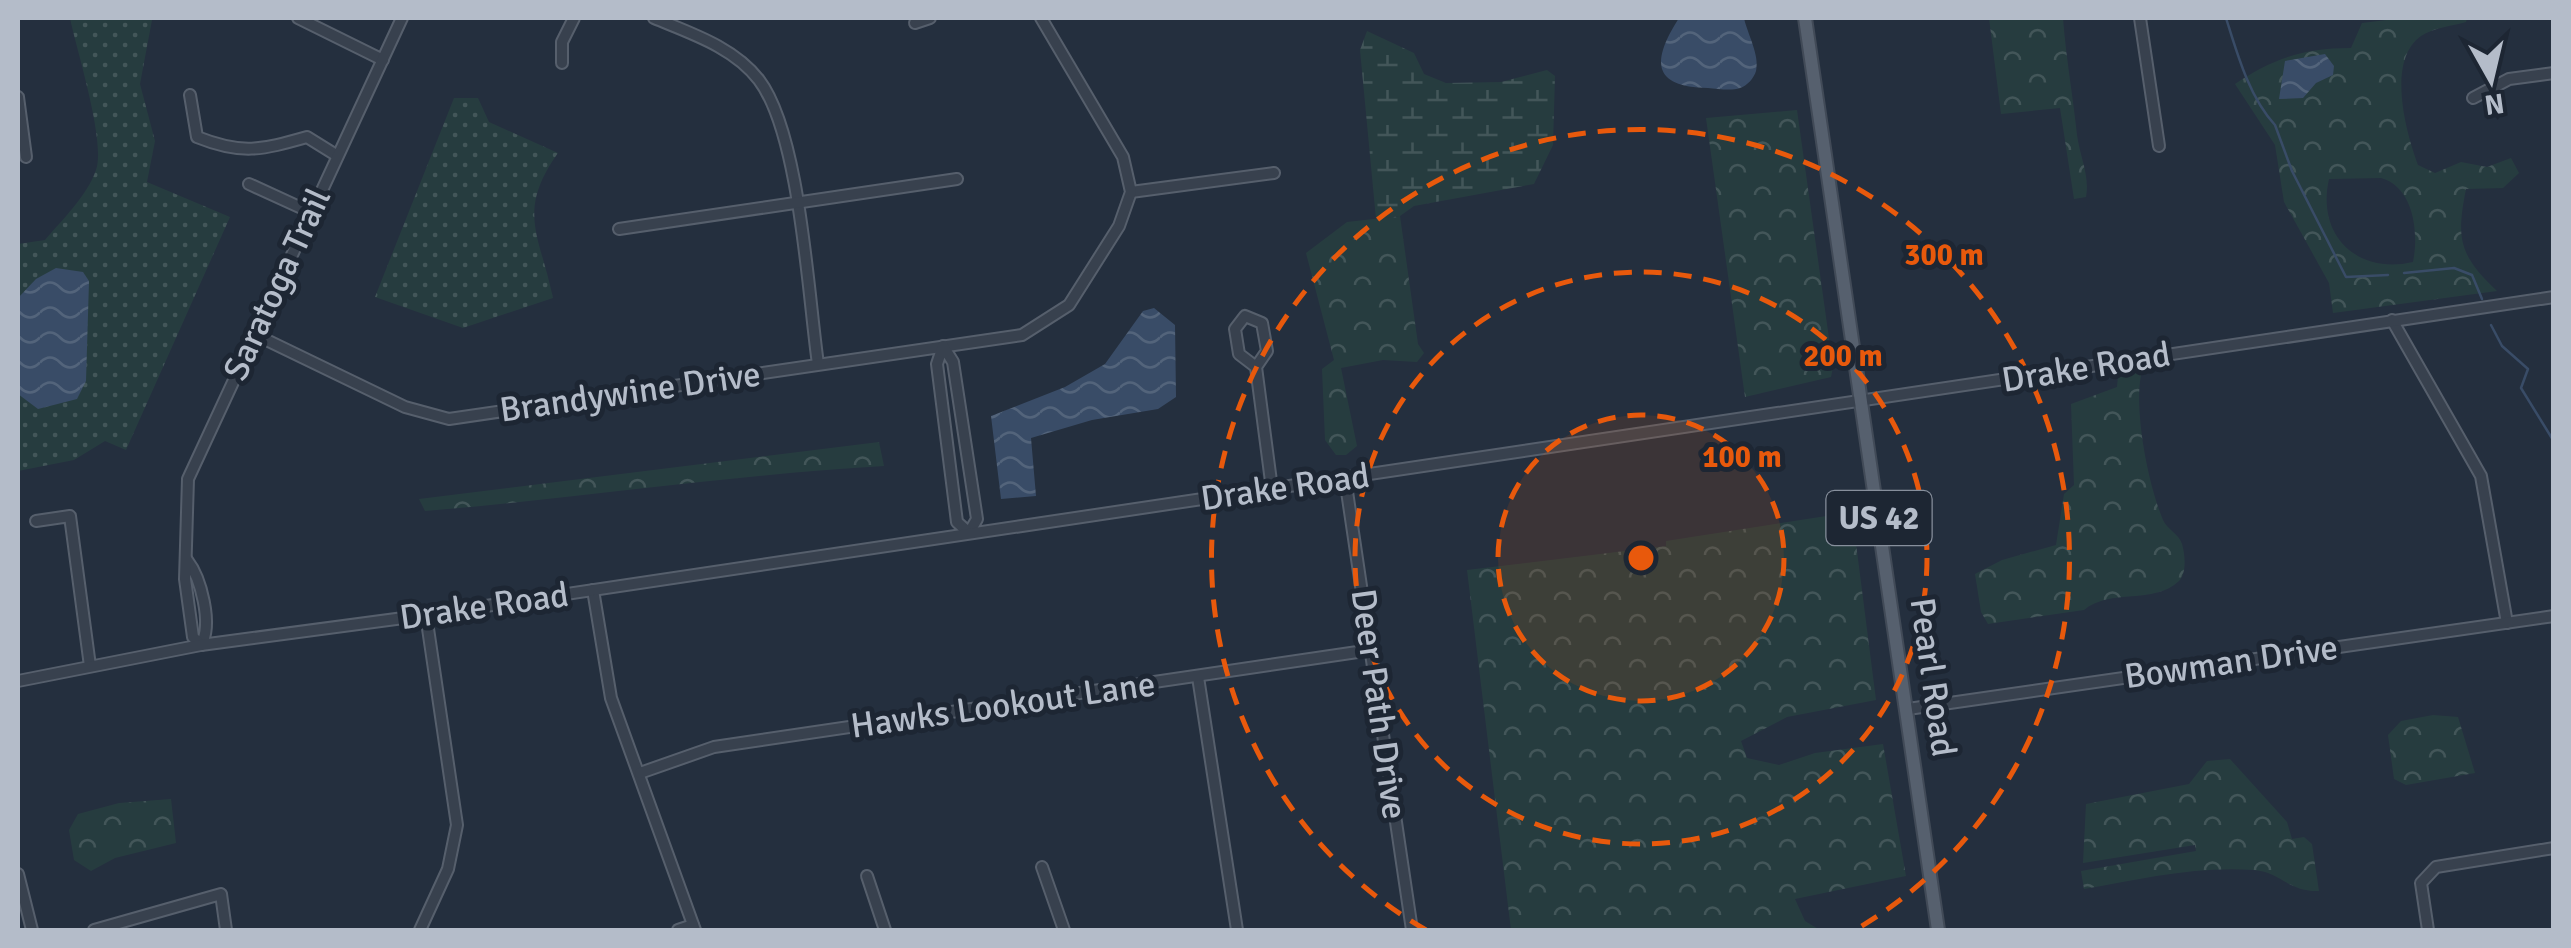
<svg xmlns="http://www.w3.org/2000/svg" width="2571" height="948" viewBox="0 0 2571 948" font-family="Signika,sans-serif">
<defs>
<pattern id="forest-crowns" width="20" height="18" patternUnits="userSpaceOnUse" patternTransform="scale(2.5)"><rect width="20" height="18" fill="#263c3f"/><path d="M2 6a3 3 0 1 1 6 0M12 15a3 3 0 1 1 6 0" fill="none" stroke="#435659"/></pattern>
<pattern id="wetland-marsh" width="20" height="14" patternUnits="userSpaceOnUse" patternTransform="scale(2.5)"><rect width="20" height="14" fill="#263c3f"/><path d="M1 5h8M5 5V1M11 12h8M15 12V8" fill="none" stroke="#435659"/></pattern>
<pattern id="park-dots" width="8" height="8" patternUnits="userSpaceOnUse" patternTransform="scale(2.5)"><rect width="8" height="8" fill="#263c3f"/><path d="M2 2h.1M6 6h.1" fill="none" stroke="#435659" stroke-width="1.8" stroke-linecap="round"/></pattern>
<pattern id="water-waves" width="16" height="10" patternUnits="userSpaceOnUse" patternTransform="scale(2.5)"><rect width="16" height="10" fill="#394c67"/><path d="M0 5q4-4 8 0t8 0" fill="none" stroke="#53647b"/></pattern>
</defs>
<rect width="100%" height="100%" fill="#242f3e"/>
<g fill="url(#forest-crowns)" fill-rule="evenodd">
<path d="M1989 18H2063C2066 58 2073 96 2077 135 2080 157 2090 176 2086 197L2074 199 2060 108 2001 114Z"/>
<path d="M2403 18H2467L2466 22C2452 26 2433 28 2421 36 2386 61 2406 132 2418 165L2435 173 2461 162 2487 167 2511 158 2519 173 2503 188 2466 189C2456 239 2459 255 2497 291L2333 313 2329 283 2284 202 2275 145 2235 84C2273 58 2305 48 2351 48L2362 23ZM2381 178C2414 187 2419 233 2413 262 2358 275 2316 236 2329 179Z"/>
<polygon points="1797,110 1833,367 1831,377 1745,397 1706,118"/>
<polygon points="1400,216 1418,344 1424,353 1417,362 1383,360 1341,368 1357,446 1346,455 1336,455 1325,440 1322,369 1334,360 1306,253 1347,222"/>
<path d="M2137 372 2141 375C2134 412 2148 484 2163 520 2167 529 2179 534 2182 544 2185 554 2187 573 2179 581 2154 605 2110 588 2084 610L1988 624 1981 612 1975 574 2002 560 2056 545 2064 494 2074 485 2071 404 2117 387 2118 376Z"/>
<path d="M879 442 884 466C730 475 579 498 425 511L419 499Z"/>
<polygon points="1852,512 1876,700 1787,717 1741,741 1747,758 1779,765 1815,753 1883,744 1906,876 1795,899 1805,921 1820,930 1511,930 1467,570 1666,546 1666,541"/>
<polygon points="2433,715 2458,717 2475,773 2406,785 2394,779 2388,735 2401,721"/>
<path d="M2230 759 2287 822 2292 839 2304 837 2312 844 2319 891C2288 892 2281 872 2254 870 2196 866 2141 879 2084 889L2081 871 2196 851 2195 845 2083 863 2086 804 2189 784 2207 761Z"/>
<polygon points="171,799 176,843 115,858 91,871 74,860 69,830 78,814 119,803"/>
</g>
<polygon fill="url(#wetland-marsh)" points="1367,31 1414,53 1424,74 1446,83 1501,82 1547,70 1555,76 1553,145 1534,184 1414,206 1400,216 1376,219 1360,50"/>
<g fill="url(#park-dots)">
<path d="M70 18 152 20 140 84 155 141 147 182 230 217 126 450 105 441 74 460 18 471V244L45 240C62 220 87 196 96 170 106 142 77 52 70 18Z"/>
<path d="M454 98H478L489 122 558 153C516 212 540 235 553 298L463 328 375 297Z"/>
</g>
<g fill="url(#water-waves)">
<path d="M1679 18H1744C1747 33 1760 55 1756 71 1754 78 1747 86 1740 88 1732 91 1718 89 1708 88 1651 87 1652 60 1679 18Z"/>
<polygon points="2325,54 2334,66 2333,75 2316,83 2303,98 2279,99 2285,61"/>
<polygon points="56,268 83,272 89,281 86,381 77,399 38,409 18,394 18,298 36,279"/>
<polygon points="1154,308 1175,325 1176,397 1158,409 1092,420 1031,438 1036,496 1001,499 991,416 1065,387 1105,364 1143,311"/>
</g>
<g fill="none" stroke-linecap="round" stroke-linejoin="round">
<g stroke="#394c67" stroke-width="2.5">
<path d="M2226 18C2237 53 2249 97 2275 125L2292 171 2346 277 2388 275"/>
<polyline points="2404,273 2454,268 2472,275 2482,299"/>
<polyline points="2491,325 2502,346 2528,369 2521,388 2553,440 2554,465"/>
</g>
<g stroke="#565f6c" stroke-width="14">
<g id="minor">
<polyline points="298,18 383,60"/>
<path d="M654 18C690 33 734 47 759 80 800 134 808 294 818 364"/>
<polyline points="2140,18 2159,146"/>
<polyline points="915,23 930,18"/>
<polyline points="562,63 562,42 574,18"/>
<path d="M190 95 197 137C242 155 261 150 307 137L336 155"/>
<polyline points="18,97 26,157"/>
<polyline points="2473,98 2509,79 2554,73"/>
<polyline points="249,184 308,211"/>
<polyline points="1131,192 1274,173"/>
<polyline points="619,229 957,179"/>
<polyline points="2392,320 2481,476 2507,623"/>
<polyline points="254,334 405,407 449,419 1022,335 1069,305 1119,226 1131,192 1123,157 1041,18"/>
<polygon points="943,346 953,362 977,519 969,533 957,522 937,364"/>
<polyline points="1256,367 1239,354 1235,329 1245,316 1262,323 1267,351 1256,367 1272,489"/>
<polyline points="1345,478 1412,930"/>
<polyline points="36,521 70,516 90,666"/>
<path d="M187 560C201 578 213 624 201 645"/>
<polyline points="593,590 611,698 695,930"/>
<polyline points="201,645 193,637 185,579 188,479 402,18"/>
<polyline points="1198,677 1237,930"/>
<polyline points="18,681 201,645 426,615 2554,297"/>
<polyline points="1908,709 2554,616"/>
<polyline points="640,773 714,747 1371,650"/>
<polyline points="1042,867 1064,930"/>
<polyline points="18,874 32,930"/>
<polyline points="867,876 885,930"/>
<polyline points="94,930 221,894 226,930"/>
<polyline points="420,930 448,869 457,825 426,615"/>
<polyline points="678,930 693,925"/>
<polyline points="2428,930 2421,883 2436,867 2554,848"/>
</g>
</g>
<g stroke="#414a57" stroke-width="16">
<polyline id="major" points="1805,18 1938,930"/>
</g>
<use href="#minor" stroke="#38414e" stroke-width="10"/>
<use href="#major" stroke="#56606e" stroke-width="12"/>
</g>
<circle cx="1641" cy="558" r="143" fill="#e8590c" fill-opacity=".12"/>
<g fill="none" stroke="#e8590c" stroke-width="5" stroke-dasharray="18 12">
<circle cx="1641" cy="558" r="143"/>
<circle cx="1641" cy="558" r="286"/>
<path d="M1426 930A429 429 0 1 1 1855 930"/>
</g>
<g text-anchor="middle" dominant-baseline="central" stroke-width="10" stroke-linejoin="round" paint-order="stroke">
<rect fill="#1d2633" stroke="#878f9c" stroke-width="2.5" x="1826.5" y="491" width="105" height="54" rx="8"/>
<g font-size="32" font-weight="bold" fill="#b4bcc9">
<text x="1879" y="518">US 42</text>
</g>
<g font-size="35" fill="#b4bcc9" stroke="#1d2633">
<text transform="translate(277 284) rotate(-65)">Saratoga Trail</text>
<text transform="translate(2086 367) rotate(-9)">Drake Road</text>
<text transform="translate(630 392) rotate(-8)">Brandywine Drive</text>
<text transform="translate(1285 487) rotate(-8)">Drake Road</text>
<text transform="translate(484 606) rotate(-8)">Drake Road</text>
<text transform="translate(2231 662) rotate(-8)">Bowman Drive</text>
<text transform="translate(1933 677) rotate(82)">Pearl Road</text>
<text transform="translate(1379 704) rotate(82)">Deer Path Drive</text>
<text transform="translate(1003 705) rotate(-8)">Hawks Lookout Lane</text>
</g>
</g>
<circle cx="1641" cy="558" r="15" fill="#e8590c" stroke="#1d2633" stroke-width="5"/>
<g font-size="30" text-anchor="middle" font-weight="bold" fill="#e8590c" stroke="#1d2633" stroke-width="10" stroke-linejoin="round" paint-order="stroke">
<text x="1944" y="265">300 m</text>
<text x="1843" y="366">200 m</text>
<text x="1742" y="467">100 m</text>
</g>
<rect width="2571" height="948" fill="none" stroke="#b4bcc9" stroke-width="40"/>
<g transform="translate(2491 80) rotate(172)" stroke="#1d2633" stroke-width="8" paint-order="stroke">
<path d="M0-8L18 38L0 25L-18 38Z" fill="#b4bcc9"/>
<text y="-15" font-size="28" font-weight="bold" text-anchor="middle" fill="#b4bcc9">N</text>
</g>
</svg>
